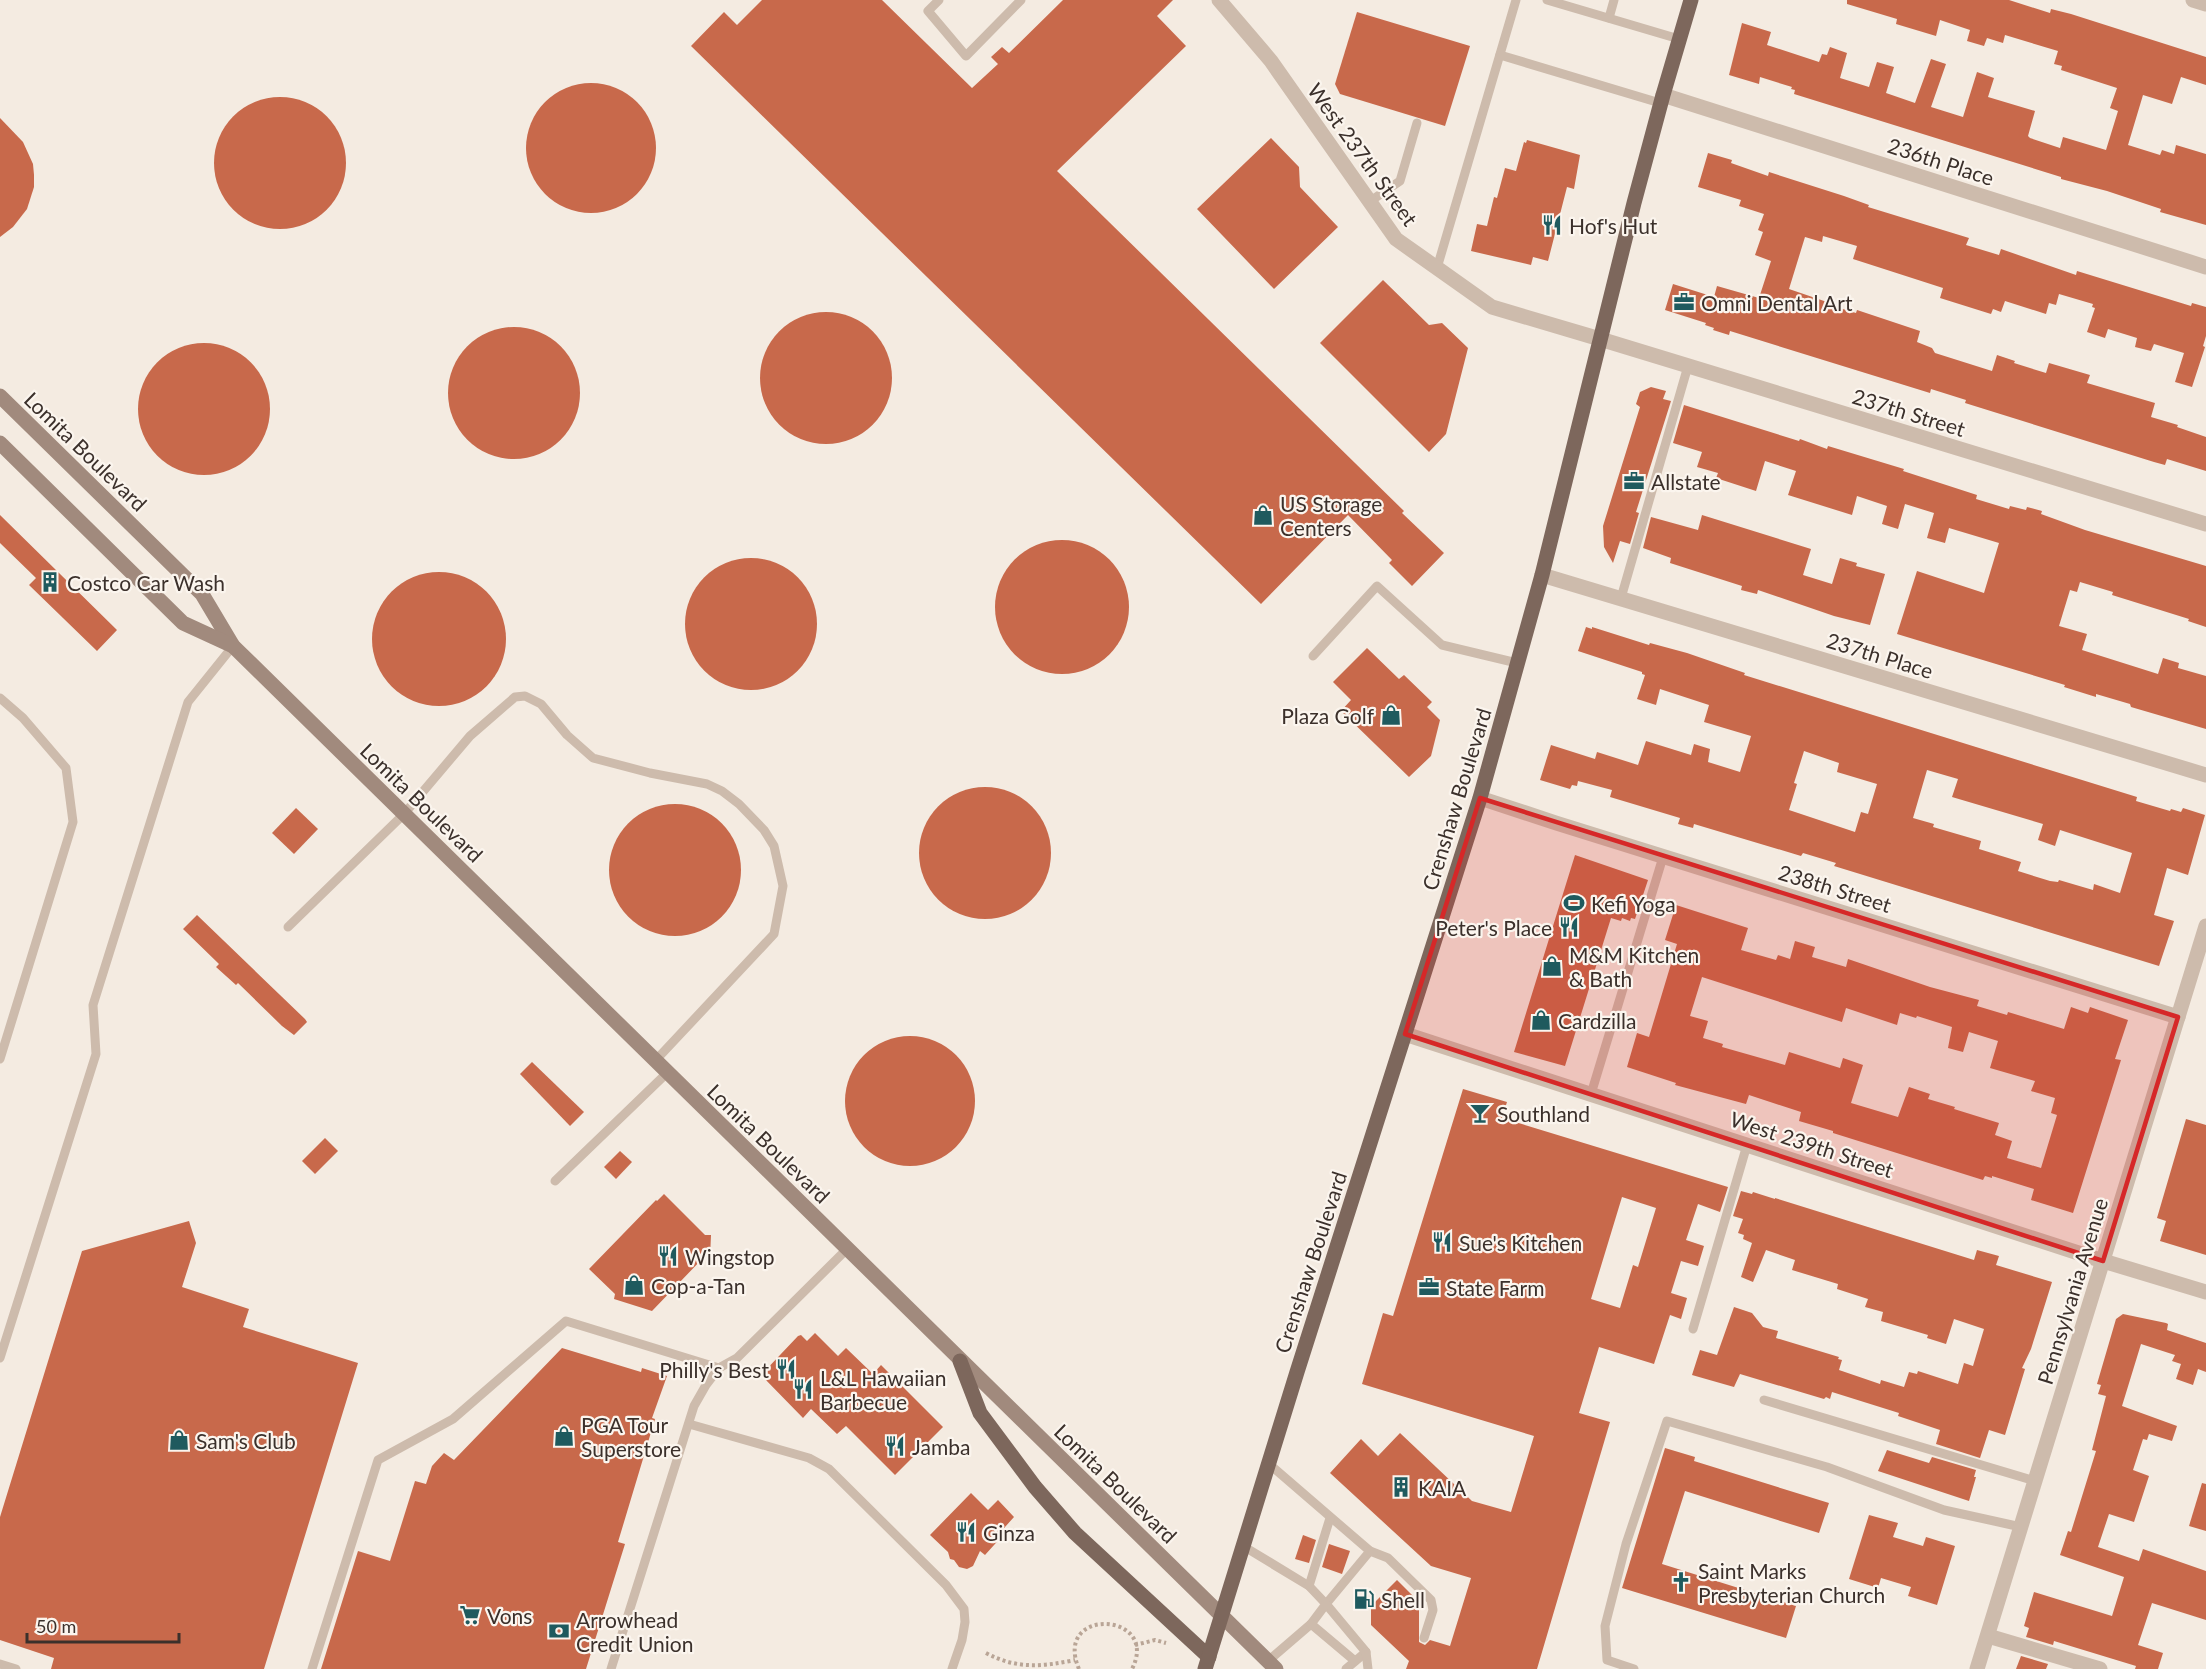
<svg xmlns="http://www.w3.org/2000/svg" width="2206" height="1669" viewBox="0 0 2206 1669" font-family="Lato,sans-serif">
<rect width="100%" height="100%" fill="#f4ebe1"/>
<g fill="#c8694b" fill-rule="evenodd">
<polygon points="762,0 882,0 972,88 998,64 991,57 1002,47 1009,53 1063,0 1173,0 1157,16 1186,46 1057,171 1404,511 1402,513 1444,553 1412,586 1389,563 1392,560 1348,515 1261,604 691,46 724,12 737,25"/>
<polygon points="1847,0 2009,0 2050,13 2051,9 2071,14 2206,57 2206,85 2181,77 2172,104 2143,95 2128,145 2160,155 2162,150 2174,154 2176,145 2206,154 2206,225 2160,212 2161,209 2107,191 2061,179 2061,177 1794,94 1795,90 1791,89 1792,87 1760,77 1759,84 1729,75 1742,23 1771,32 1767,45 1819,62 1822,54 1827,55 1830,47 1847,53 1840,78 1869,87 1877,62 1894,67 1886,93 1915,103 1931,59 1946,64 1931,107 1963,117 1977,72 1994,78 1988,97 2035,111 2028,136 2030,138 2060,148 2063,137 2106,150 2118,111 2110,108 2117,88 2061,70 2062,66 2054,64 2058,51 2005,35 2003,43 1987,38 1984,46 1967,41 1970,30 1940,20 1936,36 1896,24 1897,19 1847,4"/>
<polygon points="1357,12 1470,46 1445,126 1340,94 1335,84"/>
<circle cx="591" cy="148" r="65"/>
<circle cx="280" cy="163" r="66"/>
<polygon points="0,118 23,142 33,164 34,175 34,187 27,209 13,227 0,237"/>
<polygon points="1271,138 1299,167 1300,187 1338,227 1274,289 1197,209"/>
<polygon points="1527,140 1580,155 1574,189 1567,187 1548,261 1533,257 1531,265 1471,251 1477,224 1487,226 1494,197 1497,198 1505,168 1516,171 1524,142 1526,143"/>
<polygon points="1708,153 1732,160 1731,163 1768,176 1769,172 1844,196 1869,205 1868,207 1969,238 1966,245 1999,255 2001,249 2076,275 2077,271 2191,306 2192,303 2206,307 2206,336 2203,346 2205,347 2192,387 2175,382 2184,353 2154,344 2151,351 2135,347 2137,338 2108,329 2105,338 2087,332 2095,308 2092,307 2093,304 2059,294 2056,305 2049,303 2046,314 2005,301 2001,312 1993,309 1991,314 1940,298 1943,288 1853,259 1857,246 1823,236 1822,242 1805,237 1789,289 1827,302 1826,304 1856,313 1857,310 1920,331 1917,342 1932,348 1935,353 1992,371 1997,355 2015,361 2014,363 2046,373 2049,363 2090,375 2087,383 2155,403 2151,417 2178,425 2177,427 2206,437 2206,471 2167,459 2165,465 2154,462 1965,403 1966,400 1931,389 1930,393 1730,331 1729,335 1713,330 1714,328 1705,325 1706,323 1665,310 1673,284 1714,297 1717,286 1759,298 1771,261 1755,255 1763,232 1758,230 1764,214 1739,206 1741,200 1698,187"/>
<polygon points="1383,280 1429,325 1442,323 1468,348 1446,434 1429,452 1320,343"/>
<circle cx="826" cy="378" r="66"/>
<circle cx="514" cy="393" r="66"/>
<circle cx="204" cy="409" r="66"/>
<polygon points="1651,387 1666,391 1663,399 1671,401 1636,512 1639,513 1630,544 1620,541 1613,563 1604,547 1603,526 1640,407 1636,404 1640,392"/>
<polygon points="1684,405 1799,441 1800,439 1827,449 1828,446 1904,469 1903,471 1977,495 1976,499 2009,509 2010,506 2026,510 2027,507 2042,511 2041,514 2085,530 2206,566 2206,627 2188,621 2189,619 2112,595 2113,592 2080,582 2077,592 2070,590 2059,626 2087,634 2082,650 2158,674 2163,658 2179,663 2178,668 2206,676 2206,729 2131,707 2130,704 2096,694 2096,697 2064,687 2065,685 1897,634 1917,571 1984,593 1999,543 1949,528 1945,543 1927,538 1934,513 1905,504 1898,529 1882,524 1887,506 1857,496 1852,515 1788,495 1796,471 1765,461 1756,491 1716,478 1718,473 1697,467 1702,452 1673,443"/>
<polygon points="0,515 117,630 97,651 29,585 36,578 0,543"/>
<polygon points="1702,515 1811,549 1803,575 1832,584 1840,558 1857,563 1856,566 1885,574 1870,625 1834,616 1758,590 1757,594 1741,590 1742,586 1670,563 1671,558 1643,548 1651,517 1698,530"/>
<circle cx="1062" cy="607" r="67"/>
<circle cx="751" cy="624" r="66"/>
<circle cx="439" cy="639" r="67"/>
<path d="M1586 627 1592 629V627L1649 645 1650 643 1687 653 1745 673 1744 675 2137 797 2136 801 2170 811 2171 809 2181 812 2183 808 2205 815 2188 875 2167 868 2154 915 2174 921 2159 966 1834 866 1836 863 1803 853 1801 856 1694 824 1693 828 1678 824 1680 818 1610 797 1612 790 1578 781 1577 786 1572 785 1570 789 1540 780 1551 745 1595 759 1597 752 1638 765 1646 741 1691 755 1694 744 1710 749 1708 762 1740 772 1751 736 1704 722 1709 705 1660 689 1656 705 1637 699 1645 675 1642 674V672L1578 651ZM1804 751 1839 763 1837 772 1877 784 1868 814 1861 812 1855 832 1789 810 1797 784 1794 783ZM1927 770 1958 779 1952 797 2043 824 2038 840 2055 846 2060 830 2132 853 2120 893 2094 884 2093 890 2059 880 2058 882 2050 881 2018 871 2021 862 1979 849 1981 841 1933 827 1934 824 1913 818Z"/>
<polygon points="1367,648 1399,679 1404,675 1432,702 1427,707 1440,720 1431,756 1409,777 1341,711 1351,700 1333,682"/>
<circle cx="985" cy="853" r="66"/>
<circle cx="675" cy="870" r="66"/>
<polygon points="296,808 318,829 294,854 272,833"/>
<polygon points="1575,855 1648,880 1635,919 1631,918 1630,921 1622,918 1621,921 1611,918 1565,1066 1514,1052"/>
<path d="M1676 905 1748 928 1741 950 1776 960 1778 955 1790 959 1795 941 1815 947 1812 957 1846 967 1848 959 1930 987 1979 1000 1977 1006 2007 1015 2008 1012 2064 1029 2071 1007 2088 1013 2090 1007 2128 1020 2115 1059 2121 1060 2073 1213 2031 1200 2034 1189 1992 1176V1178L1985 1176 1983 1180 1833 1133V1131L1799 1121 1801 1112 1749 1095 1746 1104 1675 1085 1676 1083 1627 1067 1637 1033 1649 1037 1677 944 1665 940ZM1702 977 1842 1022 1846 1008 1897 1025 1900 1013 1916 1018 1917 1016 1952 1027 1948 1048 1963 1052 1969 1032 1998 1041 1990 1068 2035 1081 2031 1091 2055 1098 2051 1113 2057 1115 2041 1168 2007 1158 2012 1141 1995 1135 1999 1123 1954 1109 1955 1107 1928 1099 1930 1094 1909 1087 1898 1117 1851 1103 1863 1065 1843 1058 1840 1068 1789 1052 1785 1065 1722 1047 1723 1044 1703 1038 1708 1021 1690 1016Z"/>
<polygon points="197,915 305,1019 307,1022 294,1035 282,1026 238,983 236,985 216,967 219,964 183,929"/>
<circle cx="910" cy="1101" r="65"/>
<polygon points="532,1062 584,1112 570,1126 520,1074"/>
<path d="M1463 1089 1507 1102 1502 1118 1728 1187 1720 1212 1698 1204 1686 1240 1704 1246 1698 1266 1681 1261 1671 1293 1687 1298 1681 1319 1670 1315 1654 1364 1599 1347 1579 1413 1610 1422 1537 1669H1406L1409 1661 1371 1625V1606L1397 1580 1419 1602V1642L1425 1645 1430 1640 1450 1646 1471 1578 1431 1566 1330 1473 1361 1439 1378 1456 1400 1433 1472 1501 1511 1512 1534 1436 1362 1384 1383 1313 1393 1316ZM1622 1197 1656 1208 1638 1267 1633 1265 1620 1308 1591 1299Z"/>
<polygon points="2186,1119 2206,1125 2206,1255 2160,1241 2166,1221 2157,1218"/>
<polygon points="325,1138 338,1151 315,1174 302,1161"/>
<polygon points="620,1151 632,1162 616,1179 604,1167"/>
<polygon points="1741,1191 1752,1194 1753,1192 1775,1199 1775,1198 1974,1260 1977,1250 1999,1256 1996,1265 2052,1282 2031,1349 2022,1368 2025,1369 2005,1435 1989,1430 1980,1458 1936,1444 1940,1430 1898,1416 1899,1413 1832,1392 1830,1399 1826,1397 1824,1399 1740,1374 1734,1387 1692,1375 1700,1350 1717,1355 1734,1307 1752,1313 1763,1327 1778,1331 1776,1338 1839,1357 1838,1359 1842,1360 1839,1370 1880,1384 1881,1380 1904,1387 1909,1372 1917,1374 1918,1371 1958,1384 1964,1363 1973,1366 1984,1329 1954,1319 1946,1344 1927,1338 1928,1335 1881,1321 1883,1312 1865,1307 1868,1299 1837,1289 1838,1284 1792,1270 1795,1260 1766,1250 1753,1282 1741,1277 1752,1243 1743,1239 1744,1235 1738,1233 1743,1219 1733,1216"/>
<polygon points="664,1194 705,1235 711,1235 710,1258 704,1257 652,1311 614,1299 615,1294 589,1269 656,1200 657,1201"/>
<polygon points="189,1221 196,1243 182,1287 249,1309 243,1327 358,1363 264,1669 51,1669 54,1658 0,1640 0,1517 82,1251"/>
<polygon points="2123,1314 2166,1323 2168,1324 2167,1330 2206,1343 2206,1372 2198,1369 2193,1385 2176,1379 2181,1364 2172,1361 2175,1355 2141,1344 2122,1406 2177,1426 2172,1441 2149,1434 2147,1440 2143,1439 2133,1470 2149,1476 2134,1522 2109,1514 2098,1547 2139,1561 2143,1549 2206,1571 2206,1620 2152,1603 2138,1645 2163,1653 2158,1669 2135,1669 2136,1666 2054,1641 2053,1645 2026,1637 2029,1628 2024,1626 2034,1592 2112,1616 2124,1577 2060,1555 2068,1531 2071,1532 2096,1451 2092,1450 2106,1396 2098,1394 2101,1385 2097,1384 2116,1319"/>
<polygon points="815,1333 838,1356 846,1348 873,1374 881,1365 943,1427 895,1475 846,1426 837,1434 811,1409 803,1418 761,1375 798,1336 801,1335 807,1341"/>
<polygon points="562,1348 641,1372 642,1368 667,1376 652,1418 655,1419 618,1542 625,1544 586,1669 321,1669 358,1551 390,1561 415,1481 426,1484 432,1466 444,1453 454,1460"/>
<polygon points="1665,1448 1695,1457 1694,1461 1829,1503 1819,1533 1685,1491 1662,1564 1796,1606 1786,1638 1622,1588"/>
<polygon points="1887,1450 1929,1463 1932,1457 1976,1470 1974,1477 1976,1477 1969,1501 1878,1471"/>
<polygon points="2202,1483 2206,1484 2206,1531 2189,1526"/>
<polygon points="971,1493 988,1510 998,1500 1014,1517 1005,1527 1004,1534 985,1555 980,1551 973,1566 967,1569 959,1567 954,1560 950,1559 948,1552 930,1535"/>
<polygon points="1869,1515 1898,1523 1893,1537 1923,1546 1926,1537 1955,1546 1937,1605 1908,1596 1911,1587 1881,1578 1878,1588 1849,1579"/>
<polygon points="1303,1535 1316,1540 1309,1563 1295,1559"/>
<polygon points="1329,1544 1350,1551 1342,1574 1322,1567"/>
<polygon points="2021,1656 2048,1664 2046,1669 2016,1669"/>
</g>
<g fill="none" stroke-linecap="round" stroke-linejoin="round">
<g stroke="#b9a596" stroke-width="4" stroke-dasharray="3 3" stroke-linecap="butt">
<polyline points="1135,1645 1155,1640 1166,1643"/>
<path d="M986 1653C1016 1669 1041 1667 1075 1660"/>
<path d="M1079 1669C1052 1606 1161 1612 1132 1669"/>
</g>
<g stroke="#cdbbac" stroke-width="9">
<polyline points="939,0 928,11 966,56 1021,0"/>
<polyline points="1547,0 1679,39"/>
<polyline points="1609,18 1614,0"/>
<polyline points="1500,55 1660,103"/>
<polyline points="1369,202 1400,181 1417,123"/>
<polyline points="1437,268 1516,0"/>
<polyline points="1621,598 1688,366"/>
<polyline points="1313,656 1377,586 1442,645 1517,663"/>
<polyline points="0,698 23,718 66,768 73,822 0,1059"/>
<polyline points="288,927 404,814 470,736 515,697 525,696 541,704 567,735 593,758 650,773 707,784 722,791 739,804 764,830 774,846 783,886 774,934 655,1061"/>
<polyline points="1591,1094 1663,857"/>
<polyline points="555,1181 668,1072"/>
<polyline points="1693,1329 1747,1145"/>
<polyline points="0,1358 96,1054 93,1005 188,702 233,646"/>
<polyline points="1764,1400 2035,1481"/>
<polyline points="689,1424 809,1458 829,1469 946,1585 964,1609 965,1622 962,1640 952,1669"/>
<polyline points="1269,1464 1370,1551 1326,1604 1366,1652 1346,1669"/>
<polyline points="1243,1546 1309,1586 1326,1604 1311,1624 1268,1661"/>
<polyline points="1370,1551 1388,1558 1431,1600 1433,1610 1424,1638"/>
<polyline points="1309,1586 1330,1518"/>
<polyline points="1311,1624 1355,1661"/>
<polyline points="1366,1652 1368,1669"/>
<polyline points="0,1664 16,1669"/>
<polyline points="312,1669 378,1460 453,1419 566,1321 719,1368"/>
<polyline points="611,1669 694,1406 706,1385 719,1368 737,1358 847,1249"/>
<polyline points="1634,1669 1607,1660 1605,1626 1626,1544 1667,1421 1827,1467 1944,1510 2021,1527"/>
</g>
<g stroke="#cdbbac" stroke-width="15">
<polyline points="2193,0 2206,4"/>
<polyline points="1663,95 2206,267"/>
<polyline points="1600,339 2206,524"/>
<polyline points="1542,575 2206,775"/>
<polyline points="1480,798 1556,823 2178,1017"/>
<polyline points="1405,1034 2103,1261 2206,1292"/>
<polyline points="1988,1636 2100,1669"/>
</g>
<g stroke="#cdbbac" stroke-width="15">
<polyline points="1219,0 1271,61 1396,239 1492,307 1600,339"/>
<polyline points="1977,1669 2206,926"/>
</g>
<g stroke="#a18a7d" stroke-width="15">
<polyline points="0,396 202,594 233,646 1276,1669"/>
<polyline points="0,443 183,623 233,646"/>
</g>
<g stroke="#7d675c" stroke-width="15">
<polyline points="960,1361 980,1413 1035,1487 1075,1533 1209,1657"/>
<polyline points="1205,1669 1297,1372 1480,798 1542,575 1634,203 1663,95 1691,0"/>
</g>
</g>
<path fill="#d62828" fill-opacity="0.2" stroke="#d62828" stroke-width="4.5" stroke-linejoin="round" d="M1480 798 2178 1017 2103 1261 1405 1034Z"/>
<defs>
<g id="restaurant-bare" transform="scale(1.62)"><path d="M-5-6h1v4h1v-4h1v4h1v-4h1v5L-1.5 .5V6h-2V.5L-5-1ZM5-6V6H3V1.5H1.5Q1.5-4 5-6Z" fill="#1f5a5e" stroke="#fbf5ee" stroke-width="2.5" paint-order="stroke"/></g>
<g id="office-bare" transform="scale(1.62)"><path d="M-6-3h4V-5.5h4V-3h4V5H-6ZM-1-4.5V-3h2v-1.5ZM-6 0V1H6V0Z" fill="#1f5a5e" stroke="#fbf5ee" stroke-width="2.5" paint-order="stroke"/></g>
<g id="shop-bare" transform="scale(1.62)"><path d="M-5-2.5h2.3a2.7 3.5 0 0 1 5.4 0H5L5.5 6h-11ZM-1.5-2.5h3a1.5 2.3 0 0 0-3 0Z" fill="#1f5a5e" stroke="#fbf5ee" stroke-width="2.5" paint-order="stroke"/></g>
<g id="building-bare" transform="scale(1.62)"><path d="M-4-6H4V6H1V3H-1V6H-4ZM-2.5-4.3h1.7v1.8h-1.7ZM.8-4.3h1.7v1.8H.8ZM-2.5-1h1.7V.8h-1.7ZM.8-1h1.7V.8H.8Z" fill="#1f5a5e" stroke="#fbf5ee" stroke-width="2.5" paint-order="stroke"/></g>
<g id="stadium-bare" transform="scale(1.62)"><path d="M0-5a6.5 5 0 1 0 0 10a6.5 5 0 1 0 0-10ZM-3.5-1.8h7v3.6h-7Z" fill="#1f5a5e" stroke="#fbf5ee" stroke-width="2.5" paint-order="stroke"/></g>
<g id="bar-bare" transform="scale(1.62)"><path d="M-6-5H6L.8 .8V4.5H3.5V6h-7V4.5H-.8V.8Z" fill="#1f5a5e" stroke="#fbf5ee" stroke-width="2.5" paint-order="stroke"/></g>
<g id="church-bare" transform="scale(1.62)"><path d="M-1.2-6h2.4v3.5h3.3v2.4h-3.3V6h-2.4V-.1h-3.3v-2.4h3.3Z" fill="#1f5a5e" stroke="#fbf5ee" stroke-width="2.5" paint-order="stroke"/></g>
<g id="fuel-bare" transform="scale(1.62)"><path d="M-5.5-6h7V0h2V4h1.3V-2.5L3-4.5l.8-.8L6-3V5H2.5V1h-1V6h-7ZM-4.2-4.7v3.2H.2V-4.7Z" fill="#1f5a5e" stroke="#fbf5ee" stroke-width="2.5" paint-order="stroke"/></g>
<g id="supermarket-bare" transform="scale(1.62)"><path d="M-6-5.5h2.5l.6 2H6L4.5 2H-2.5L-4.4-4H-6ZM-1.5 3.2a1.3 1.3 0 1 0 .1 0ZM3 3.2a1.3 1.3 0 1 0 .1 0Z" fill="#1f5a5e" stroke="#fbf5ee" stroke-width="2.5" paint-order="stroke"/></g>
<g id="bank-bare" transform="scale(1.62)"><path d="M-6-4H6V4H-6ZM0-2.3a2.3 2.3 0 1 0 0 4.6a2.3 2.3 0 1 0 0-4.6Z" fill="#1f5a5e" stroke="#fbf5ee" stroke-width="2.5" paint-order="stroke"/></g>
</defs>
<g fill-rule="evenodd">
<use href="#restaurant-bare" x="1552" y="225"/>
<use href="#office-bare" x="1684" y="302"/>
<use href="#office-bare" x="1634" y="481"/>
<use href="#shop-bare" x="1263" y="515"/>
<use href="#building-bare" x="50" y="582"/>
<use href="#shop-bare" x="1391" y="715"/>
<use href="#stadium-bare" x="1574" y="903"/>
<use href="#restaurant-bare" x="1569" y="927"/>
<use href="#shop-bare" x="1552" y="966"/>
<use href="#shop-bare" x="1541" y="1020"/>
<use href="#bar-bare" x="1480" y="1113"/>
<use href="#restaurant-bare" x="1442" y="1242"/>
<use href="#restaurant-bare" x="668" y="1256"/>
<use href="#shop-bare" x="634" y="1285"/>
<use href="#office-bare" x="1429" y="1287"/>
<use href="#restaurant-bare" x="786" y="1369"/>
<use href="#restaurant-bare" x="803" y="1389"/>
<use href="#shop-bare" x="564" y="1436"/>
<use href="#shop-bare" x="179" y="1440"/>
<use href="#restaurant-bare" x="895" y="1446"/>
<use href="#building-bare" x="1401" y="1487"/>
<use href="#restaurant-bare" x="966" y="1532"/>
<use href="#church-bare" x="1681" y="1582"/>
<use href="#fuel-bare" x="1364" y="1599"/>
<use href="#supermarket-bare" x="470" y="1615"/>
<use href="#bank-bare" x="559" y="1631"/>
</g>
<g text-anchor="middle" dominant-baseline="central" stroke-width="4.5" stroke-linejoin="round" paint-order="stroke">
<g font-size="21" fill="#3b302b" stroke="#fbf5ee">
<text transform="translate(1363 154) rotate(54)">West 237th Street</text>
<text transform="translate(1941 161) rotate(18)">236th Place</text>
<text transform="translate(1909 412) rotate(17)">237th Street</text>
<text transform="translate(86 451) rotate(44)">Lomita Boulevard</text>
<text transform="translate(1880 655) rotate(17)">237th Place</text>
<text transform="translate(1456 799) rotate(-73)">Crenshaw Boulevard</text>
<text transform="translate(422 802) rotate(44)">Lomita Boulevard</text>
<text transform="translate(1835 888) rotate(17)">238th Street</text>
<text transform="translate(769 1143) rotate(44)">Lomita Boulevard</text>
<text transform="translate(1812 1144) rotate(18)">West 239th Street</text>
<text transform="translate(1310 1262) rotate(-72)">Crenshaw Boulevard</text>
<text transform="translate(2072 1291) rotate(-73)">Pennsylvania Avenue</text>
<text transform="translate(1116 1483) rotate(44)">Lomita Boulevard</text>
</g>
<g font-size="21" fill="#3b302b" stroke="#fbf5ee" text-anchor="start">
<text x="1569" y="225">Hof's Hut</text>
<text x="1701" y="302">Omni Dental Art</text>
<text x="1651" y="481">Allstate</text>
<text x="1280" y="503">US Storage<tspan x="1280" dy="24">Centers</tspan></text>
<text x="67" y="582">Costco Car Wash</text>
<text x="1374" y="715" text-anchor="end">Plaza Golf</text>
<text x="1591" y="903">Kefi Yoga</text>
<text x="1552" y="927" text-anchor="end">Peter's Place</text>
<text x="1569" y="954">M&amp;M Kitchen<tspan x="1569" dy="24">&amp; Bath</tspan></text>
<text x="1558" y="1020">Cardzilla</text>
<text x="1497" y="1113">Southland</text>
<text x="1459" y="1242">Sue's Kitchen</text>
<text x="685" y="1256">Wingstop</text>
<text x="651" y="1285">Cop-a-Tan</text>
<text x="1446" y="1287">State Farm</text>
<text x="769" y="1369" text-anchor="end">Philly's Best</text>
<text x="820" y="1377">L&amp;L Hawaiian<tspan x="820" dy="24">Barbecue</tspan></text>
<text x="581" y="1424">PGA Tour<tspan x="581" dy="24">Superstore</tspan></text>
<text x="196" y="1440">Sam's Club</text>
<text x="912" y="1446">Jamba</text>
<text x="1418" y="1487">KAIA</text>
<text x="983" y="1532">Ginza</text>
<text x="1698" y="1570">Saint Marks<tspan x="1698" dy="24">Presbyterian Church</tspan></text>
<text x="1381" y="1599">Shell</text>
<text x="487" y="1615">Vons</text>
<text x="576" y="1619">Arrowhead<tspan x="576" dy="24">Credit Union</tspan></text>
</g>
</g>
<path d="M27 1633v9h152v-9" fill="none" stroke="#3b302b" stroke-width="3"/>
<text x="36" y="1633" font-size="18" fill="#3b302b" stroke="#fbf5ee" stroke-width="4.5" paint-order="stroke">50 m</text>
</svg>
